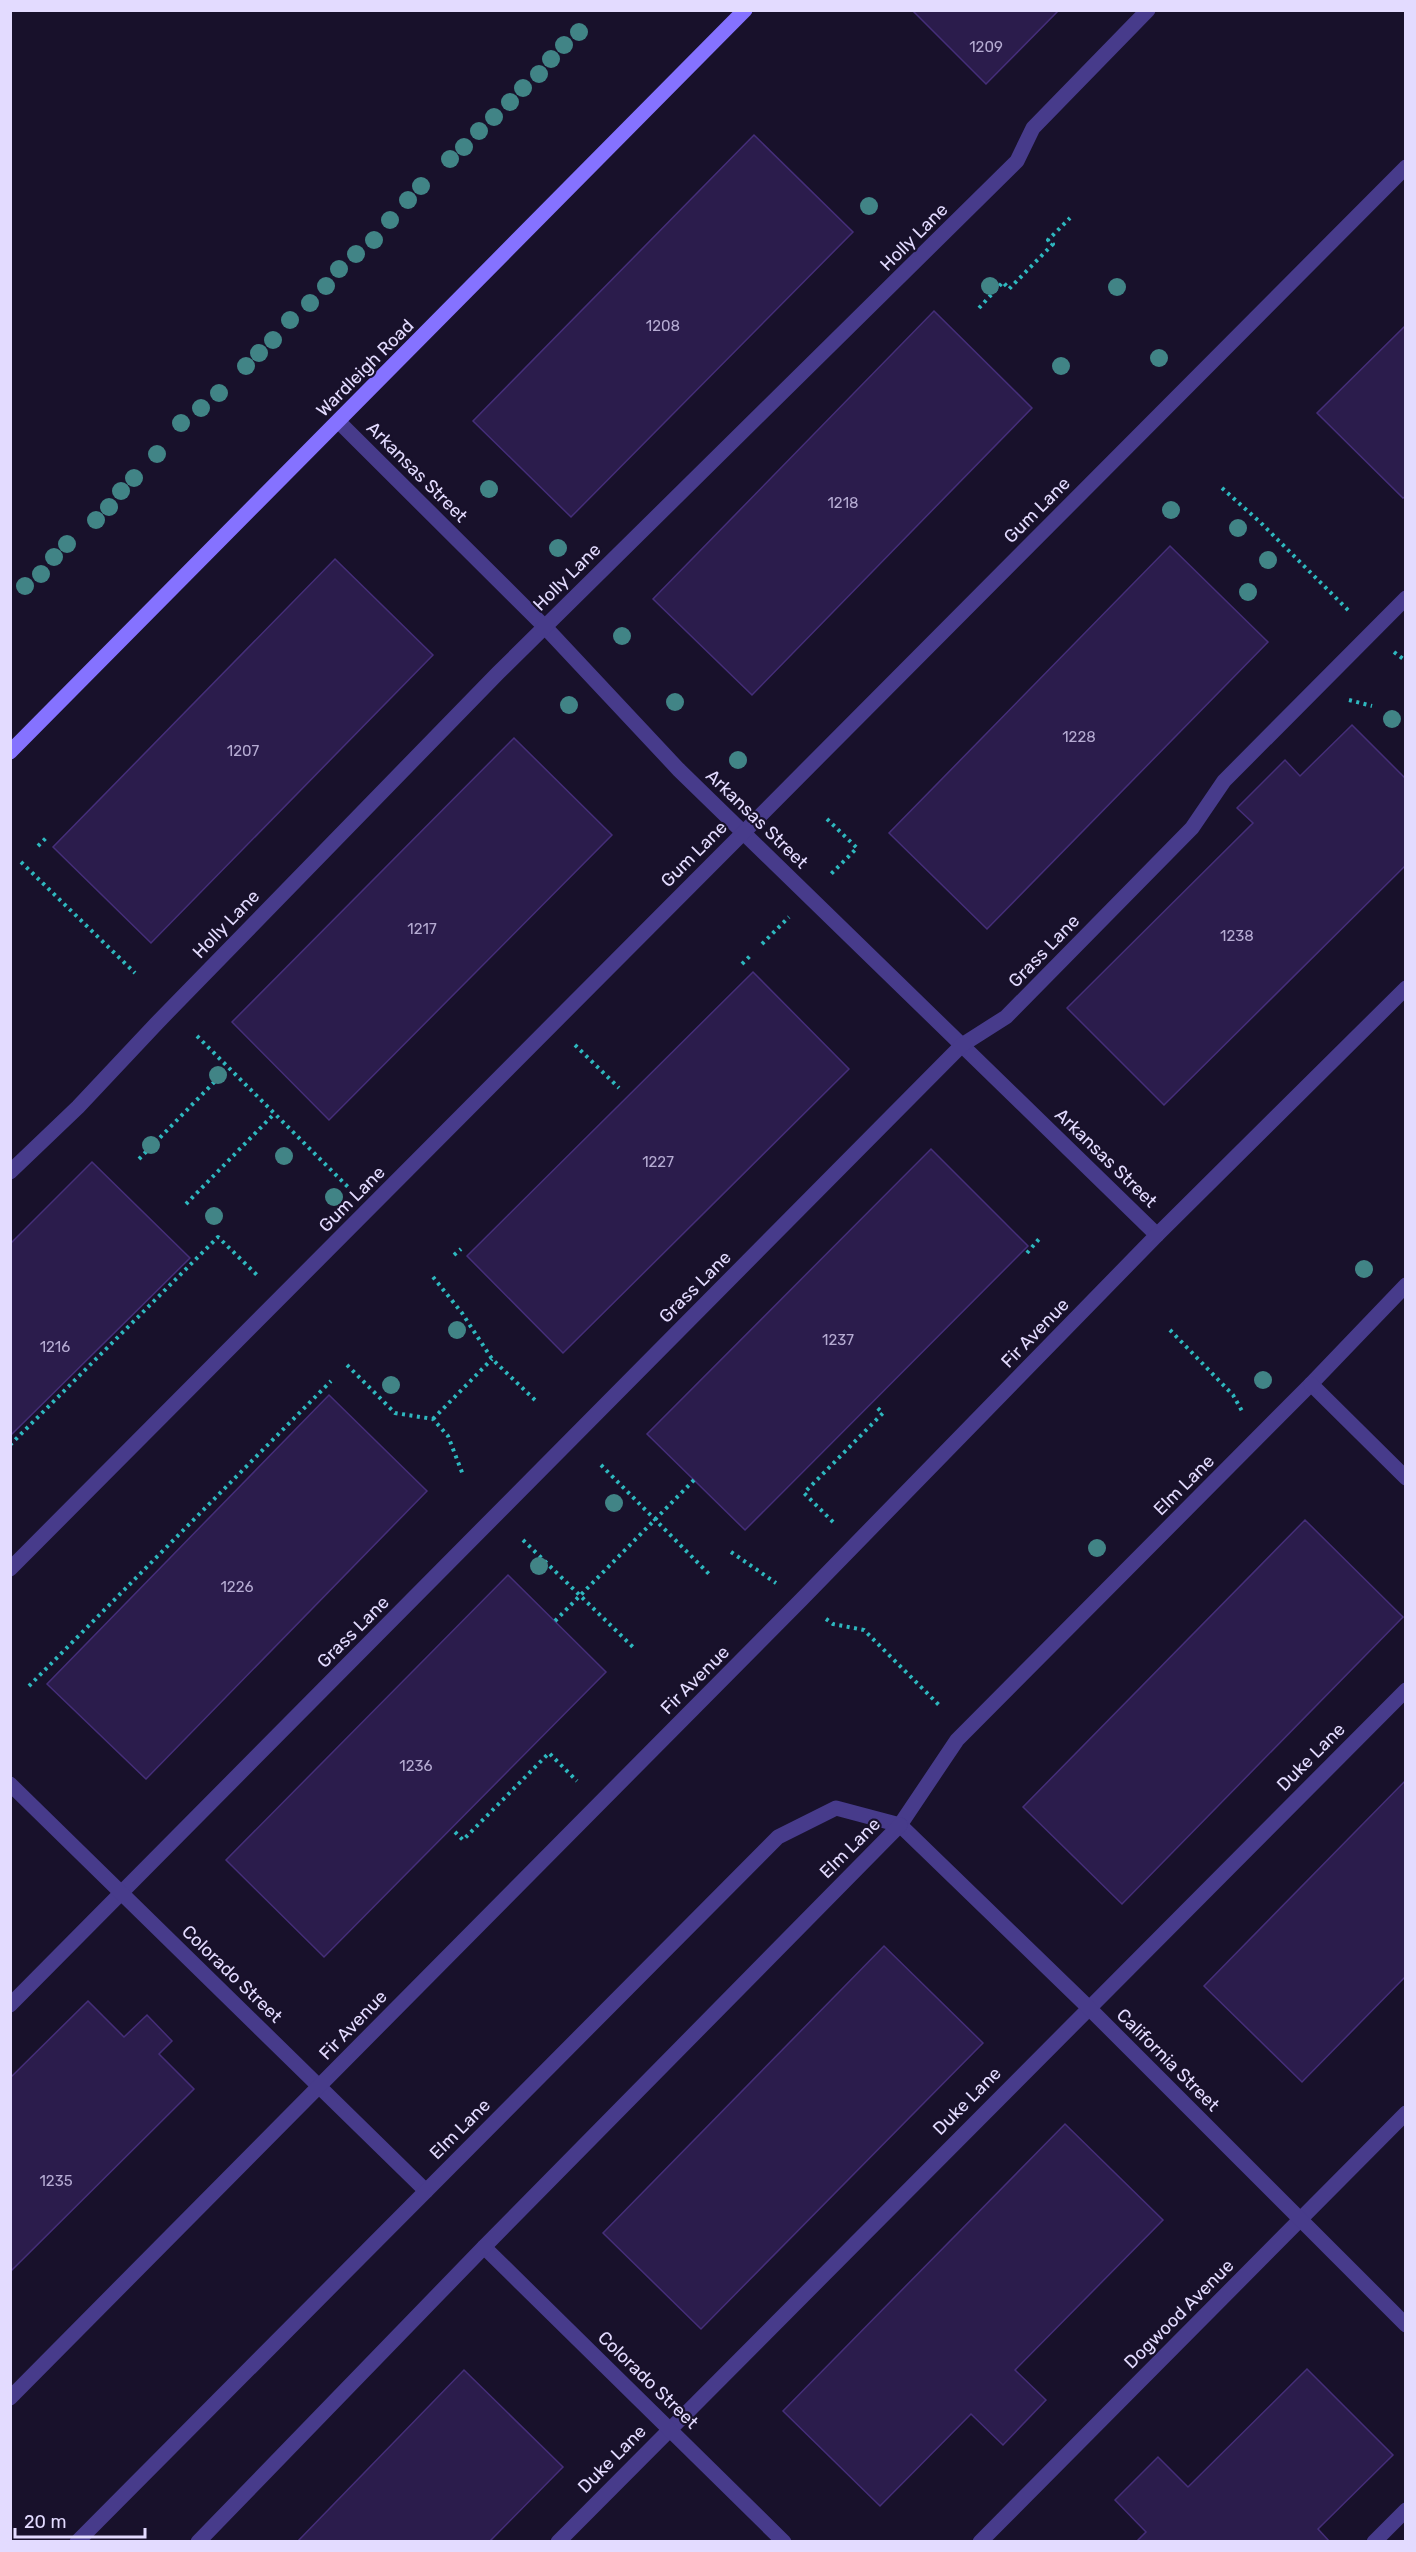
<svg xmlns="http://www.w3.org/2000/svg" width="1416" height="2552" viewBox="0 0 1416 2552" font-family="Rubik,sans-serif">
<rect width="100%" height="100%" fill="#18112b"/>
<g fill="#2b1c4c" stroke="#452e79" stroke-width="1.5">
<polygon points="912,10 1059,10 986,84"/>
<polygon points="754,135 853,232 571,517 473,421"/>
<polygon points="934,311 1032,408 752,695 653,599"/>
<polygon points="1406,325 1406,496 1403,498 1317,413"/>
<polygon points="1170,546 1268,642 987,929 889,833"/>
<polygon points="335,559 433,655 151,943 53,847"/>
<polygon points="1352,725 1406,779 1406,865 1164,1105 1067,1008 1253,823 1237,808 1285,760 1300,776"/>
<polygon points="514,738 612,835 329,1120 232,1022"/>
<polygon points="753,972 849,1069 563,1353 467,1256"/>
<polygon points="931,1149 1028,1246 745,1530 647,1434"/>
<polygon points="92,1162 190,1258 10,1436 10,1244"/>
<polygon points="329,1395 427,1491 146,1779 47,1684"/>
<polygon points="1305,1520 1403,1617 1122,1904 1023,1807"/>
<polygon points="508,1575 606,1672 324,1957 226,1860"/>
<polygon points="1406,1780 1406,1976 1302,2082 1204,1986"/>
<polygon points="884,1946 983,2043 701,2329 603,2233"/>
<polygon points="88,2001 124,2037 147,2015 172,2041 159,2054 194,2089 10,2272 10,2078"/>
<polygon points="1065,2124 1163,2220 1015,2370 1046,2400 1003,2445 971,2414 880,2506 783,2411"/>
<polygon points="1307,2369 1393,2455 1318,2529 1330,2542 1136,2542 1146,2532 1115,2500 1158,2457 1188,2487"/>
<polygon points="464,2370 563,2467 489,2542 297,2542"/>
</g>
<g fill="none" stroke-linecap="round" stroke-linejoin="round">
<g stroke="#2eb8bf" stroke-width="4" stroke-dasharray="3 4.5" stroke-linecap="butt">
<polyline points="979,308 1003,282 1009,289 1053,244 1048,240 1070,218"/>
<polyline points="1222,488 1261,523 1351,613"/>
<polyline points="1394,652 1406,661"/>
<polyline points="1349,700 1372,706"/>
<polyline points="827,819 857,848 830,875"/>
<polyline points="38,846 47,837"/>
<polyline points="21,862 135,973"/>
<polyline points="762,944 789,917"/>
<polyline points="742,964 752,954"/>
<polyline points="197,1036 348,1187"/>
<polyline points="575,1045 619,1088"/>
<polyline points="139,1159 228,1068"/>
<polyline points="186,1204 274,1114"/>
<polyline points="1027,1253 1039,1239"/>
<polyline points="454,1255 461,1249"/>
<polyline points="433,1277 462,1313 492,1359 536,1401"/>
<polyline points="1170,1330 1233,1395 1242,1411"/>
<polyline points="347,1365 395,1413 433,1419 448,1436 463,1475"/>
<polyline points="433,1419 492,1359"/>
<polyline points="10,1445 218,1237 258,1276"/>
<polyline points="601,1465 709,1574"/>
<polyline points="833,1522 804,1493 883,1413 875,1406"/>
<polyline points="523,1540 635,1649"/>
<polyline points="731,1552 776,1583"/>
<polyline points="826,1619 833,1624 864,1630 941,1707"/>
<polyline points="555,1621 694,1480"/>
<polyline points="29,1686 331,1381"/>
<polyline points="455,1832 463,1840 549,1753 577,1781"/>
<polyline points="1405,1989 1406,1989"/>
</g>
<g stroke="#473b8b" stroke-width="15">
<polyline points="339,422 545,627 679,770 1157,1235"/>
<polyline points="10,1172 78,1107 157,1023 498,673 1017,161 1033,128 1148,10"/>
<polyline points="10,1569 1406,167"/>
<polyline points="900,1825 957,1740 1311,1384 1406,1285"/>
<polyline points="10,2005 962,1045 1006,1017 1192,828 1224,781 1406,598"/>
<polyline points="558,2542 1406,1690"/>
<polyline points="980,2542 1406,2113"/>
<polyline points="1374,2542 1406,2510"/>
</g>
<g stroke="#473b8b" stroke-width="15">
<polyline points="1311,1384 1406,1478"/>
<polyline points="484,2247 784,2542"/>
</g>
<g stroke="#473b8b" stroke-width="15">
<polyline points="10,1784 426,2191"/>
<polyline points="900,1825 1088,2007 1406,2325"/>
<polyline points="10,2398 801,1600 1157,1235 1406,988"/>
<polyline points="77,2542 778,1837 836,1808 900,1825"/>
<polyline points="198,2542 484,2247 900,1825"/>
</g>
<polyline stroke="#8572ff" stroke-width="15" points="10,752 745,10"/>
</g>
<g fill="#418486">
<circle cx="579" cy="32" r="9"/>
<circle cx="564" cy="45" r="9"/>
<circle cx="551" cy="59" r="9"/>
<circle cx="539" cy="74" r="9"/>
<circle cx="523" cy="88" r="9"/>
<circle cx="510" cy="102" r="9"/>
<circle cx="494" cy="117" r="9"/>
<circle cx="479" cy="131" r="9"/>
<circle cx="464" cy="147" r="9"/>
<circle cx="450" cy="159" r="9"/>
<circle cx="421" cy="186" r="9"/>
<circle cx="408" cy="200" r="9"/>
<circle cx="869" cy="206" r="9"/>
<circle cx="390" cy="220" r="9"/>
<circle cx="374" cy="240" r="9"/>
<circle cx="356" cy="254" r="9"/>
<circle cx="339" cy="269" r="9"/>
<circle cx="326" cy="286" r="9"/>
<circle cx="990" cy="286" r="9"/>
<circle cx="1117" cy="287" r="9"/>
<circle cx="310" cy="303" r="9"/>
<circle cx="290" cy="320" r="9"/>
<circle cx="273" cy="340" r="9"/>
<circle cx="259" cy="353" r="9"/>
<circle cx="1159" cy="358" r="9"/>
<circle cx="246" cy="366" r="9"/>
<circle cx="1061" cy="366" r="9"/>
<circle cx="219" cy="393" r="9"/>
<circle cx="201" cy="408" r="9"/>
<circle cx="181" cy="423" r="9"/>
<circle cx="157" cy="454" r="9"/>
<circle cx="134" cy="478" r="9"/>
<circle cx="489" cy="489" r="9"/>
<circle cx="121" cy="491" r="9"/>
<circle cx="109" cy="507" r="9"/>
<circle cx="1171" cy="510" r="9"/>
<circle cx="96" cy="520" r="9"/>
<circle cx="1238" cy="528" r="9"/>
<circle cx="67" cy="544" r="9"/>
<circle cx="558" cy="548" r="9"/>
<circle cx="54" cy="557" r="9"/>
<circle cx="1268" cy="560" r="9"/>
<circle cx="41" cy="574" r="9"/>
<circle cx="25" cy="586" r="9"/>
<circle cx="1248" cy="592" r="9"/>
<circle cx="622" cy="636" r="9"/>
<circle cx="675" cy="702" r="9"/>
<circle cx="569" cy="705" r="9"/>
<circle cx="1392" cy="719" r="9"/>
<circle cx="738" cy="760" r="9"/>
<circle cx="218" cy="1075" r="9"/>
<circle cx="151" cy="1145" r="9"/>
<circle cx="284" cy="1156" r="9"/>
<circle cx="334" cy="1197" r="9"/>
<circle cx="214" cy="1216" r="9"/>
<circle cx="1364" cy="1269" r="9"/>
<circle cx="457" cy="1330" r="9"/>
<circle cx="1263" cy="1380" r="9"/>
<circle cx="391" cy="1385" r="9"/>
<circle cx="614" cy="1503" r="9"/>
<circle cx="1097" cy="1548" r="9"/>
<circle cx="539" cy="1566" r="9"/>
</g>
<g text-anchor="middle" dominant-baseline="central" stroke-width="4.5" stroke-linejoin="round" paint-order="stroke">
<g font-size="15" fill="#b5abd2">
<text x="986" y="47">1209</text>
<text x="663" y="326">1208</text>
<text x="843" y="503">1218</text>
<text x="1079" y="737">1228</text>
<text x="243" y="751">1207</text>
<text x="422" y="929">1217</text>
<text x="1237" y="936">1238</text>
<text x="658" y="1162">1227</text>
<text x="838" y="1340">1237</text>
<text x="55" y="1347">1216</text>
<text x="237" y="1587">1226</text>
<text x="416" y="1766">1236</text>
<text x="56" y="2181">1235</text>
</g>
<g font-size="18" fill="#e3dbff" stroke="#18112b">
<text transform="translate(914 237) rotate(-45)">Holly Lane</text>
<text transform="translate(365 368) rotate(-45)">Wardleigh Road</text>
<text transform="translate(417 472) rotate(45)">Arkansas Street</text>
<text transform="translate(1037 510) rotate(-45)">Gum Lane</text>
<text transform="translate(567 577) rotate(-45)">Holly Lane</text>
<text transform="translate(757 819) rotate(44)">Arkansas Street</text>
<text transform="translate(694 854) rotate(-45)">Gum Lane</text>
<text transform="translate(226 924) rotate(-46)">Holly Lane</text>
<text transform="translate(1044 951) rotate(-46)">Grass Lane</text>
<text transform="translate(1106 1158) rotate(44)">Arkansas Street</text>
<text transform="translate(352 1199) rotate(-45)">Gum Lane</text>
<text transform="translate(695 1287) rotate(-45)">Grass Lane</text>
<text transform="translate(1035 1333) rotate(-46)">Fir Avenue</text>
<text transform="translate(1184 1485) rotate(-45)">Elm Lane</text>
<text transform="translate(353 1632) rotate(-45)">Grass Lane</text>
<text transform="translate(695 1680) rotate(-45)">Fir Avenue</text>
<text transform="translate(1311 1757) rotate(-45)">Duke Lane</text>
<text transform="translate(850 1848) rotate(-45)">Elm Lane</text>
<text transform="translate(232 1974) rotate(44)">Colorado Street</text>
<text transform="translate(353 2025) rotate(-46)">Fir Avenue</text>
<text transform="translate(1168 2060) rotate(45)">California Street</text>
<text transform="translate(967 2101) rotate(-45)">Duke Lane</text>
<text transform="translate(460 2129) rotate(-45)">Elm Lane</text>
<text transform="translate(1179 2314) rotate(-45)">Dogwood Avenue</text>
<text transform="translate(648 2380) rotate(44)">Colorado Street</text>
<text transform="translate(612 2459) rotate(-45)">Duke Lane</text>
</g>
</g>
<rect width="1416" height="2552" fill="none" stroke="#e3dbff" stroke-width="24"/>
<path d="M15 2528v9h130v-9" fill="none" stroke="#e3dbff" stroke-width="3"/>
<text x="24" y="2528" font-size="18" fill="#e3dbff" stroke="#18112b" stroke-width="4.5" paint-order="stroke">20 m</text>
</svg>
